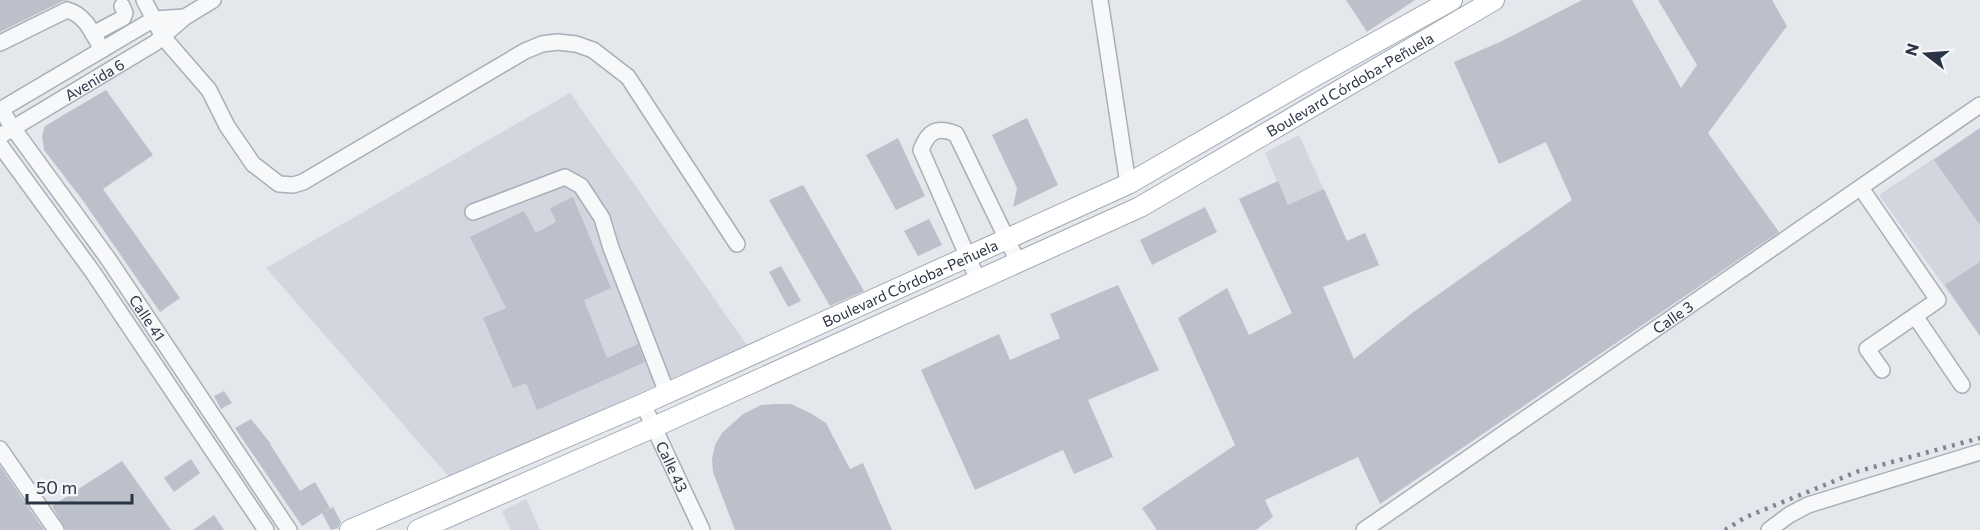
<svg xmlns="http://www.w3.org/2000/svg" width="1980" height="530" viewBox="0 0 1980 530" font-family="Commissioner,sans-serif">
<rect width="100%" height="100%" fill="#e4e7ec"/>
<g fill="#d2d6de">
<polygon points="570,93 747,345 450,478 266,268"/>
<polygon points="1980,128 1980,336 1879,195"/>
<polygon points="1299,135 1347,241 1365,233 1379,265 1323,287 1265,153"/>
<polygon points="526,499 540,530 511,530 502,511"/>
</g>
<g fill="#bbc0ca">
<polygon points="0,0 72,0 63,1 0,32"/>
<polygon points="1346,0 1415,0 1367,32"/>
<polygon points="1582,0 1632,0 1681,88 1697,65 1658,0 1772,0 1787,26 1708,133 1779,232 1380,504 1358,457 1265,500 1273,517 1256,530 1157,530 1142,508 1235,445 1178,318 1227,288 1249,335 1292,313 1239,199 1278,181 1288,205 1324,189 1347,241 1365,233 1379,265 1323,287 1354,359 1412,313 1572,200 1546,142 1499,164 1454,62 1502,41"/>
<polygon points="106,90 153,155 103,189 180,298 160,312 84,202 44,150 42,136 45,126"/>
<polygon points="1027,118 1058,185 1013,207 1017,188 992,135"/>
<polygon points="1980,128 1980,225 1934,160"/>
<polygon points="898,138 925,196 896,210 866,155"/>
<polygon points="803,185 864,291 830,306 769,200"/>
<polygon points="573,197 611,288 584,300 607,358 638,344 645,362 537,410 526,383 513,388 483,318 506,308 470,237 524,211 536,233 556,222 550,208"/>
<polygon points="1205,207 1217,232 1152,265 1140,240"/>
<polygon points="929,219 942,245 918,256 904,231"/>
<polygon points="1980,262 1980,336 1945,285"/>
<polygon points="781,266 801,301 788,307 769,272"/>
<polygon points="1118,285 1159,370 1088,400 1113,457 1074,474 1063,450 975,490 921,370 999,334 1010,360 1060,338 1050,314"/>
<polygon points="224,391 232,403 221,409 214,396"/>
<polygon points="775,404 791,404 810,413 826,423 850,469 863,463 892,530 735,530 713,472 712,459 715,445 722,433 743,414 761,405"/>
<polygon points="251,419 271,444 270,444 300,491 315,482 330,508 302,526 235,428"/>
<polygon points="191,459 200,473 174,492 164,478"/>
<polygon points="122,461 171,530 66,530 52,506"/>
<polygon points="0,466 44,530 0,530"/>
<polygon points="333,507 341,522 338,528 331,530 322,513"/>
<polygon points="214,515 224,530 193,530"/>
</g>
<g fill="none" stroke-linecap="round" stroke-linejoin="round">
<g stroke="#a9aeb7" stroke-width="18">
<g id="minor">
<polyline points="144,0 163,37 209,90 227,126 253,164 279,184 293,185 303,182 525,51 542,44 557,42 576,44 593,50 628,77 737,244"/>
<polyline points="1100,0 1128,184"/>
<polyline points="93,34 123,18 125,13 122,6"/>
<path d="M0 43 67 10C86 15 93 34 102 50"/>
<path id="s1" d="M1 109 13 128 109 260 289 530"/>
<polyline points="0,110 154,19 185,17"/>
<path id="s2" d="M0 136 155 43 185 17 213 0"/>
<polyline points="0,145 92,271 266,530"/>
<polyline points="1861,188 1938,300 1867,349 1882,370"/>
<polyline points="473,212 565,177 581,186 602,218 611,248 667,393"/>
<path d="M978 280 921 150C928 131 937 126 956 134L1018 262"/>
<polyline points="1915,316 1962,385"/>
<path id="s3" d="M643 404 702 530"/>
<polyline points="0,449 56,530"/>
<path id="s4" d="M1364 530 1980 105"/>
<polyline points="1769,530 1789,515 1808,505 1980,452"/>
</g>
</g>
<g stroke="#a3abb8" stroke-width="22">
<g id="major">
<path id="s5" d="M350 530 643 404 1128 184 1313 77 1452 0"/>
<path id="s6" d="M418 530 654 427 1140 207 1494 0"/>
</g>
</g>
<use href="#minor" stroke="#f7f8fa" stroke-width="15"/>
<use href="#major" stroke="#fff" stroke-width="20"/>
<polyline stroke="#7d8696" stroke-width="4.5" stroke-dasharray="3 6" stroke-linecap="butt" points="1725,530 1746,517 1859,471 1980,438"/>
</g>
<g text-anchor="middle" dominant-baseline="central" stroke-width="4.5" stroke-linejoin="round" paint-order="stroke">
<g font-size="15" fill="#2b3445" stroke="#f4f6f9">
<text stroke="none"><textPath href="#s2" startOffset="110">Avenida 6</textPath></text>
<text stroke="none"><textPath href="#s6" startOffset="1034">Boulevard Córdoba-Peñuela</textPath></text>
<text stroke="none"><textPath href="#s5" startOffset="612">Boulevard Córdoba-Peñuela</textPath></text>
<text stroke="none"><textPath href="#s1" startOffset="255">Calle 41</textPath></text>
<text stroke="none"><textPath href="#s4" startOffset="375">Calle 3</textPath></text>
<text stroke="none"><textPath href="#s3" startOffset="69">Calle 43</textPath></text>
</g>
</g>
<g transform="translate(1926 54) rotate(287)" stroke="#f4f6f9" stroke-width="4.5" paint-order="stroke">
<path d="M0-4.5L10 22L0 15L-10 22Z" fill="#2b3445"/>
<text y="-9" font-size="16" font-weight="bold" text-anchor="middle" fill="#2b3445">N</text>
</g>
<path d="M27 494v9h105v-9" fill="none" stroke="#2b3445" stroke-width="3"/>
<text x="36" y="494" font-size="18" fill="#2b3445" stroke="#f4f6f9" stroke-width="4.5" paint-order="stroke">50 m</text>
</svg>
